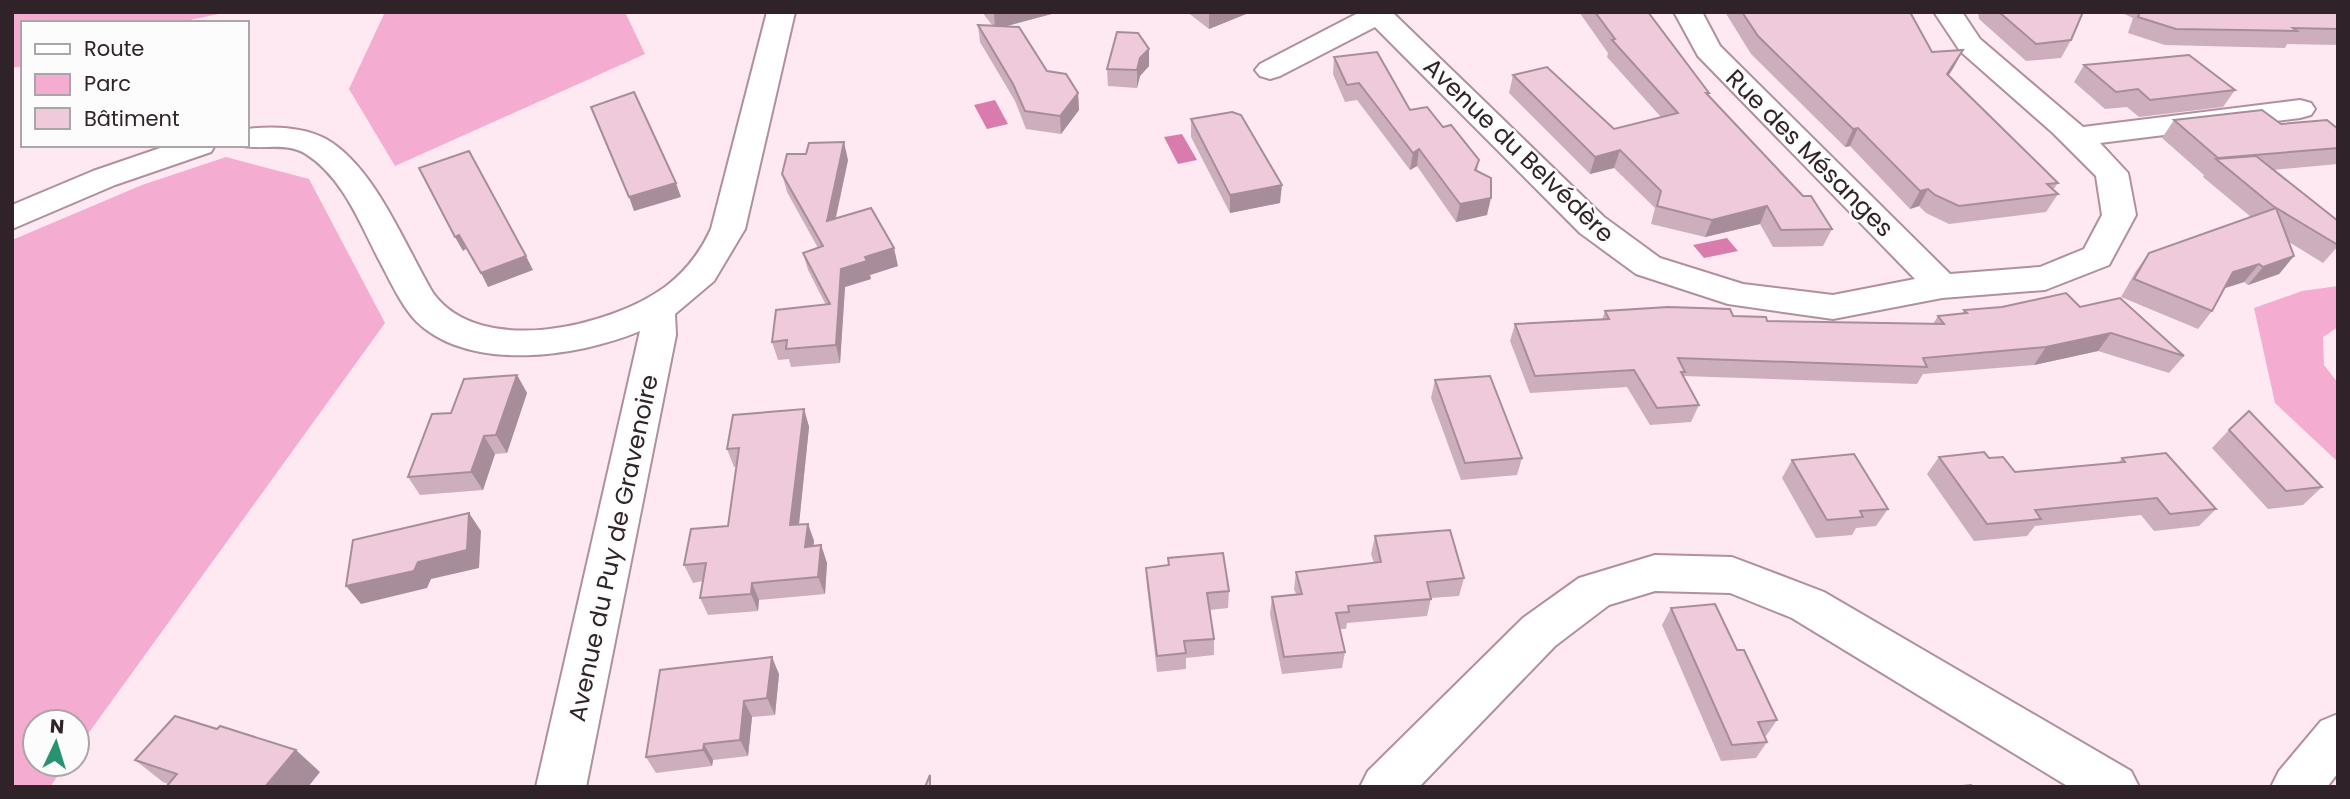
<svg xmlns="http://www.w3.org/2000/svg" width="2350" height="799" viewBox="0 0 2350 799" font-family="Poppins,sans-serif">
<rect width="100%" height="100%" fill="#fee8f2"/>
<g fill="#f5acd1">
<polygon points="12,12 228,12 176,23 23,23 23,66 12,68"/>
<polygon points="385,12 625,12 645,54 395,166 349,89"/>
<polygon points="226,157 309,179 385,323 77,749 77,722 35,722 35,764 66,764 50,787 12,787 12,240 142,185"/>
<polygon points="2338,286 2338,327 2323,337 2324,365 2338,383 2338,462 2275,403 2254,308 2302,291"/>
</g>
<g fill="#d97cad">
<polygon points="995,100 1008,124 987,129 974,105"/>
<polygon points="1182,134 1197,160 1178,164 1164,137"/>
<polygon points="1727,238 1738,251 1704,258 1693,245"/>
</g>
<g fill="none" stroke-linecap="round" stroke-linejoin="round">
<g stroke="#b08f9f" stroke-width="4">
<g id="minor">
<path d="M767 12H795L745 229 714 281 675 314 676 335 586 787H536L640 331C578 357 469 373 416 321 400 304 389 278 378 258 359 221 342 177 306 154 285 141 261 151 239 145H247V129C272 126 303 127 326 139 375 167 405 246 433 293 480 358 610 327 665 287 686 271 700 253 711 229Z"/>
<polygon points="1360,12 1392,12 1604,217 1660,258 1743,284 1833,295 1915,279 1698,56 1674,12 1702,12 1720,46 1950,274 2040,267 2084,249 2102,215 2096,176 2053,133 1960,51 1934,12 1962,12 1980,39 2083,127 2300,100 2311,103 2315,109 2311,115 2300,118 2100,143 2128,173 2136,215 2109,265 2045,290 1942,298 1833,319 1728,304 1636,274 1580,233 1375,27 1280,76 1270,79 1260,76 1255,70 1260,64"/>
<polygon points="169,145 215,145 211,152 115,185 12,229 12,205 93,171"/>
<polygon points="1655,555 1732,557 1824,592 2131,771 2139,787 2069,787 1792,618 1730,593 1655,591 1609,605 1555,646 1419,787 1360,787 1368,771 1523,618 1579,578"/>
<polygon points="2338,714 2338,773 2327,787 2271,787 2279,771 2321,721"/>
</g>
</g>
<use href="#minor" fill="#fff" fill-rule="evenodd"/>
</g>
<g fill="#cdaebc">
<polygon points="982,12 1059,12 1007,26 1047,71 1078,93 1079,110 1061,134 1026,129 1015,101 980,42 978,25 992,25"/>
<polygon points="1187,12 1251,12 1209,29"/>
<polygon points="1579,12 1648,12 1709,93 1708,95 1832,229 1823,246 1773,247 1760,224 1705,237 1651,224 1655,208 1614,168 1590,174 1509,93 1513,75 1614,129 1661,117 1607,57 1608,53"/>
<polygon points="1725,12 1910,12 1932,52 1963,50 1948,76 2058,183 2053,190 2058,194 2046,212 1949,224 1926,213 1919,206 1910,209 1850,146 1845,147 1751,54"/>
<polygon points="1978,12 2083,12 2071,40 2061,58 2026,61 1979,19"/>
<polygon points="2120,12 2338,12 2338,45 2287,44 2285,48 2165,45 2128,33 2133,18"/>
<polygon points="1149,49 1149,66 1140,76 1137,88 1108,86 1107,69"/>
<polygon points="1334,57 1410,110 1443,127 1479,160 1477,171 1487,215 1456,222 1417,166 1410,170 1357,100 1345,102 1333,74"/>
<polygon points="2084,65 2235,90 2223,107 2139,117 2127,107 2105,109 2074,82"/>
<polygon points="1191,119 1280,203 1230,213 1191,137"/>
<polygon points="2174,120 2281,124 2338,129 2338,164 2273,170 2338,246 2323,263 2289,242 2294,256 2279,274 2248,285 2244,282 2225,288 2212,311 2198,329 2121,297 2136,271 2149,253 2251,217 2203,177 2204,175 2162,138"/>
<polygon points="848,160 836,218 898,266 870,275 871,279 845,287 840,363 791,367 789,359 778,360 772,342 826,305 808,270 803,253 818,248 787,192 782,174"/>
<polygon points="2080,307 2184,356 2169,373 2098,351 2034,365 1923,374 1917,384 1683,376 1699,405 1691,422 1650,425 1627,387 1530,393 1510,341 1515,324 1602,320 1605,311 1733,316 1767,321 1933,324 1938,316 1962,314 1964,310"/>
<polygon points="517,375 527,393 507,453 495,454 483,490 420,495 408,477 451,413"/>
<polygon points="1435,380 1522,458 1517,475 1461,480 1431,398"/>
<polygon points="804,409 809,427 799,524 808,524 814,541 813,546 821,545 827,563 825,594 759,600 758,611 708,615 700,598 703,581 693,583 684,565 728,526 737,466 734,467 727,449"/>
<polygon points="2229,430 2322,487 2303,505 2268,509 2212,448"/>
<polygon points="1939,457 1989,458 2015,472 2119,462 2122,458 2216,509 2199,526 2154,531 2141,515 2035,526 2027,536 1974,541 1927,474"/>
<polygon points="1792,460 1888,509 1876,526 1856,528 1852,535 1816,538 1782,478"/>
<polygon points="1375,536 1464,578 1459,596 1431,598 1427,616 1347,623 1346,629 1340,629 1345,652 1342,668 1282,674 1270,614 1272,597 1296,594 1294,589 1296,572 1374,563 1371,554"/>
<polygon points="1168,558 1229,591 1228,608 1210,610 1214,639 1214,655 1186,658 1186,669 1157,672 1147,586 1146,568 1168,565"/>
<polygon points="1671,608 1737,650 1777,720 1766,736 1765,736 1767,742 1756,758 1721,761 1662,625"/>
<polygon points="779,674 775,715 752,717 748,756 713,760 712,766 656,773 646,757"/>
<polygon points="135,760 320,772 168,784 163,782"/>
</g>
<g fill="#a78d99">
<polygon points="996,12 1059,12 995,29 994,13"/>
<polygon points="1251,12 1209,29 1209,13"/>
<polygon points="1149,49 1149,66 1140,76 1137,88 1137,70 1140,58"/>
<polygon points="1963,50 1954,67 1938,92 1947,74"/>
<polygon points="1078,93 1079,110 1061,134 1060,116"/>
<polygon points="1858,128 1850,146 1845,147 1853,129"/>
<polygon points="844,142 848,160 831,239 827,221"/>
<polygon points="1419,149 1417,166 1410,170 1413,153"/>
<polygon points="1620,150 1614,168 1590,174 1595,157"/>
<polygon points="676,183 681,197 634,211 629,197"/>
<polygon points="1282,185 1280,203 1230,213 1230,195"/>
<polygon points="1928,189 1919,206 1910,209 1920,191"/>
<polygon points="1491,198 1487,215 1456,222 1460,204"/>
<polygon points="1767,206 1760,224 1705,237 1712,220"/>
<polygon points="459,235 466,249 463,251 455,237"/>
<polygon points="894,248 898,266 870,275 871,279 845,287 840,363 836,345 841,269 865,257"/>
<polygon points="526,256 533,270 488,287 481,273"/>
<polygon points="2294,256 2279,274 2248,285 2263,267"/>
<polygon points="2259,264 2244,282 2219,290 2233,272"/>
<polygon points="2111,333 2098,351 2034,365 2046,347"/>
<polygon points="517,375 527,393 507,453 496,435"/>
<polygon points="804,409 809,427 797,543 790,525"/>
<polygon points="484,436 495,454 483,490 471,472"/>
<polygon points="469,513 481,531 479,568 431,579 427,588 361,604 346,586 418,562"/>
<polygon points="808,524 814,541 811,564 805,547"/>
<polygon points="821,545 827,563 825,594 818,577"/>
<polygon points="752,583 759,600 758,611 751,594"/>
<polygon points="772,657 779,674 775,715 767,698"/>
<polygon points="744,701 752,717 748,756 740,740"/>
<polygon points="704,744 713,760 712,766 703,750"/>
<polygon points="296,750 320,772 308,787 265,787"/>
</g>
<g fill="#eecadb" stroke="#a78d99" stroke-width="2">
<polygon points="1595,12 1648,12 1709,93 1706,93 1803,196 1811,196 1832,229 1781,230 1767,206 1712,220 1657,206 1661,191 1620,150 1595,157 1513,75 1547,67 1614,129 1678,113 1612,40 1615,39"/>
<polygon points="1742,12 1910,12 1932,52 1963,50 1947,74 2058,183 2047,184 2058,194 1959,206 1935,195 1928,189 1920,191 1858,128 1853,129 1758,36"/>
<polygon points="1999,12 2083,12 2071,40 2036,44"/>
<polygon points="2140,12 2338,12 2338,29 2293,28 2297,31 2176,29 2138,17"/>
<polygon points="978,25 1019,27 1047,71 1066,74 1078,93 1060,116 1025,111 1013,84"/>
<polygon points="1117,32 1138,33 1149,49 1140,58 1137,70 1107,69"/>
<polygon points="1377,52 1410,110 1427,107 1443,127 1451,125 1479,160 1475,170 1491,178 1491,198 1460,204 1419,149 1413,153 1359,83 1347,85 1334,57"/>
<polygon points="2189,55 2235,90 2150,100 2138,89 2116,92 2084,65"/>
<polygon points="634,92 676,183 629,197 591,107"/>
<polygon points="2262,110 2281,124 2327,120 2338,129 2338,148 2218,158 2174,120"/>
<polygon points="1232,112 1241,115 1282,185 1230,195 1191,119"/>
<polygon points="844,142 827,221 871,208 894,248 865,257 867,261 841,269 836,345 786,349 787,340 772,342 776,310 830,304 803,253 823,246 782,174 787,154 806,154 809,143"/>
<polygon points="469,151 526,256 481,273 459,235 455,237 419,168"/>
<polygon points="2256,156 2338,221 2338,245 2273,206 2216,159"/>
<polygon points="2276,208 2294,256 2263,267 2259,264 2233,272 2212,311 2134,279 2149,253"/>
<polygon points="2066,293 2080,307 2120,298 2184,356 2111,333 2046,347 1923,358 1927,367 1678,358 1685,372 1681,372 1699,405 1657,408 1634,370 1535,376 1515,324 1609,319 1605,311 1668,307 1730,309 1733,316 1766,317 1767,321 1944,324 1938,316 1967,313 1964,310 2002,307"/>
<polygon points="517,375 496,435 484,436 471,472 408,477 432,414 451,413 464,379"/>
<polygon points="1490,376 1522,458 1465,463 1435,380"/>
<polygon points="804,409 790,525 808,524 805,547 821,545 818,577 752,583 751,594 700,598 706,563 684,565 691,529 728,526 739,448 727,449 733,415"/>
<polygon points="2249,411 2322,487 2286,491 2229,430"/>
<polygon points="1984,452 1989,458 2003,457 2015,472 2125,462 2122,458 2166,453 2216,509 2170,514 2157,498 2035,510 2041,519 1987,524 1939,457"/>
<polygon points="1854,454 1888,509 1860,511 1863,517 1827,520 1792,460"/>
<polygon points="469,513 467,550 418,562 414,571 346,586 353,540"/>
<polygon points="1450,530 1464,578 1427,582 1431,599 1348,606 1349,612 1336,613 1345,652 1284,657 1272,597 1302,594 1296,572 1381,562 1375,536"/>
<polygon points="1223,553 1229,591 1207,593 1214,639 1184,641 1186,653 1157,656 1146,568 1169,565 1168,558"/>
<polygon points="1715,604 1737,650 1744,650 1777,720 1758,722 1767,742 1732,745 1671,608"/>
<polygon points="772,657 767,698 744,701 740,740 704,744 703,750 646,757 660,670"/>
<polygon points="175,716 217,729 220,726 296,750 265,787 166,787 177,774 135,760"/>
<polygon points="930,775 930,787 925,787"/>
<polygon points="1971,785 1972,787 1953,787"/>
</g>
<g text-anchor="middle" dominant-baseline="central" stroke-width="5" stroke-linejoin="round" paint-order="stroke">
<g font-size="24" fill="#302229" stroke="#fcfcfc">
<text transform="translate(1519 150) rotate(44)">Avenue du Belvédère</text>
<text transform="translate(1810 153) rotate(45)">Rue des Mésanges</text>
<text transform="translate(613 548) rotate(-78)">Avenue du Puy de Gravenoire</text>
</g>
</g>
<rect width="2350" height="799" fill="none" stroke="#302229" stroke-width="28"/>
<rect x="21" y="21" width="228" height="126" fill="#fcfcfc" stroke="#aaa5a8" stroke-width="2"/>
<rect x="35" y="44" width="35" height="10" fill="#ffffff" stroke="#aaa5a8" stroke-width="2"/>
<text x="84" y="56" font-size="21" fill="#302229">Route</text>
<rect x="35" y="74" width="35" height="21" fill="#f5acd1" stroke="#aaa5a8" stroke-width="2"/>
<text x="84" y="91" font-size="21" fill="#302229">Parc</text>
<rect x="35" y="108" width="35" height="21" fill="#eecadb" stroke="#aaa5a8" stroke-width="2"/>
<text x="84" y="126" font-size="21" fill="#302229">Bâtiment</text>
<g transform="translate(56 743) rotate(4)"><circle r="33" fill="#fcfcfc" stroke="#aaa5a8" stroke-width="2"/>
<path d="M0-5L12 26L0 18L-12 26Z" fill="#289372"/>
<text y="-10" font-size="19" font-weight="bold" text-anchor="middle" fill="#302229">N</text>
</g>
</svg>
